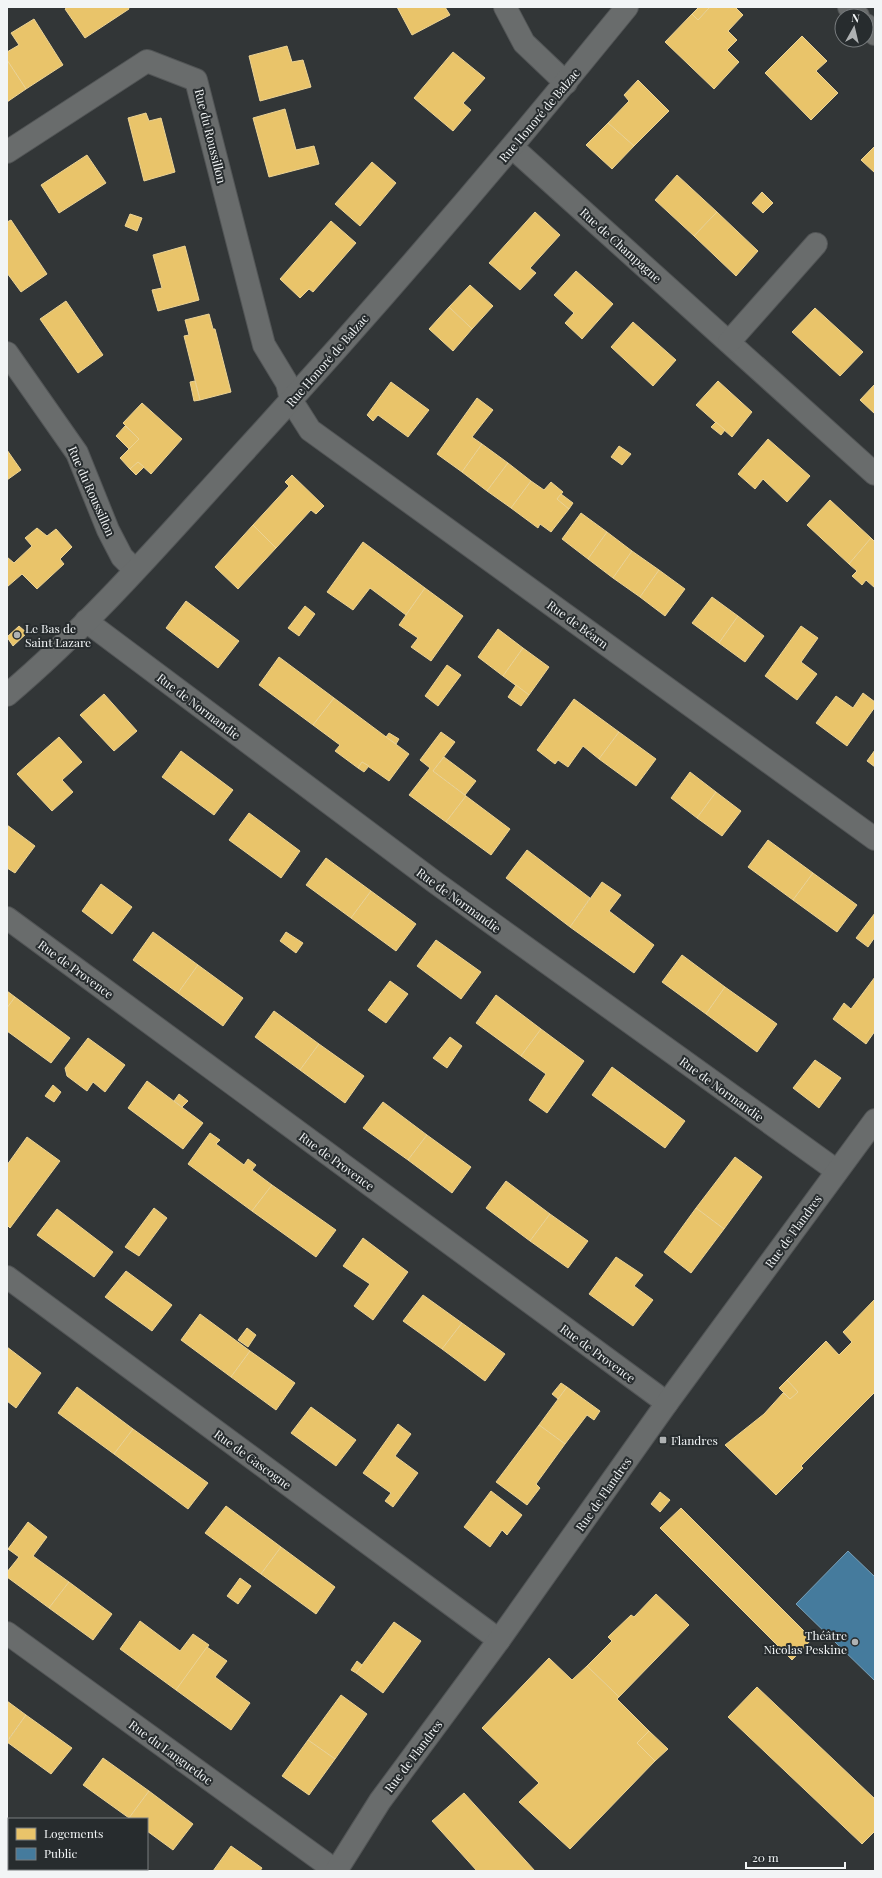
<svg xmlns="http://www.w3.org/2000/svg" width="882" height="1878" viewBox="0 0 882 1878" font-family="'Playfair Display',serif">
<rect width="100%" height="100%" fill="#323637"/>
<g fill="#e9c46a" stroke="#ecd394">
<polygon points="68,7 128,7 129,9 85,38 65,9"/>
<polygon points="397,7 445,7 450,15 412,35"/>
<polygon points="699,7 710,7 698,20 692,14"/>
<polygon points="710,7 735,7 743,15 728,31 737,40 727,50 739,62 714,89 665,42 692,14 698,20"/>
<polygon points="34,19 63,65 26,89 7,60 7,52 19,45 11,33"/>
<polygon points="802,36 827,61 816,71 838,93 811,120 765,73"/>
<polygon points="287,46 292,62 303,60 311,87 260,101 249,56"/>
<polygon points="453,52 485,78 463,103 471,110 453,131 414,98"/>
<polygon points="7,60 26,89 7,102"/>
<polygon points="638,80 669,111 634,146 608,123 629,101 624,95"/>
<polygon points="285,109 296,150 314,146 319,164 269,177 253,118"/>
<polygon points="146,113 149,121 161,118 175,172 144,181 128,118"/>
<polygon points="608,123 634,146 612,169 586,145"/>
<polygon points="875,146 875,173 861,160"/>
<polygon points="87,155 106,183 59,213 41,185"/>
<polygon points="372,162 396,183 360,226 335,204"/>
<polygon points="677,175 717,212 694,236 655,200"/>
<polygon points="762,192 773,203 763,213 752,203"/>
<polygon points="535,212 560,235 530,268 536,273 520,290 489,263"/>
<polygon points="717,212 758,251 736,276 694,236"/>
<polygon points="130,214 142,218 137,231 125,226"/>
<polygon points="11,220 47,274 21,292 7,273 7,222"/>
<polygon points="331,221 356,243 313,292 309,289 300,298 280,279"/>
<polygon points="185,246 199,300 158,311 152,290 162,288 153,255"/>
<polygon points="576,271 613,304 582,339 565,323 574,313 554,295"/>
<polygon points="470,285 493,306 472,329 449,307"/>
<polygon points="66,301 103,355 78,373 40,319"/>
<polygon points="449,307 472,329 453,351 429,329"/>
<polygon points="815,308 863,352 840,376 792,332"/>
<polygon points="209,314 213,329 215,329 231,392 200,400 184,336 189,335 185,320"/>
<polygon points="633,322 676,360 653,386 611,347"/>
<polygon points="195,381 200,400 194,401 190,382"/>
<polygon points="718,381 752,412 732,437 696,405"/>
<polygon points="391,382 429,410 408,437 378,415 373,421 367,415"/>
<polygon points="875,384 875,414 860,400"/>
<polygon points="477,398 493,410 472,437 482,444 462,472 437,454"/>
<polygon points="142,403 182,439 151,474 138,462 130,469 120,458 139,439 123,423"/>
<polygon points="716,422 725,430 721,435 711,427"/>
<polygon points="125,426 139,439 129,449 116,436"/>
<polygon points="768,439 810,476 787,502 763,479 755,489 738,474"/>
<polygon points="482,444 508,463 487,491 462,472"/>
<polygon points="619,446 631,454 622,465 611,457"/>
<polygon points="7,450 21,470 7,480"/>
<polygon points="138,462 144,467 136,475 130,469"/>
<polygon points="508,463 531,481 511,508 487,491"/>
<polygon points="292,475 324,506 316,514 311,510 276,548 253,525 289,486 285,482"/>
<polygon points="531,481 544,490 551,482 563,492 557,499 569,509 551,532 540,524 538,528 511,508"/>
<polygon points="561,494 573,503 569,509 557,499"/>
<polygon points="830,500 871,538 849,564 807,525"/>
<polygon points="581,513 607,532 588,559 562,539"/>
<polygon points="253,525 276,548 238,589 215,567"/>
<polygon points="37,528 47,536 56,529 72,547 60,559 64,564 37,589 22,574 7,587 7,557 14,563 32,546 25,538"/>
<polygon points="607,532 632,551 613,578 588,559"/>
<polygon points="871,538 875,542 875,588 866,580 862,585 852,576 857,571 849,564"/>
<polygon points="363,542 425,588 406,615 370,588 353,610 327,592"/>
<polygon points="632,551 659,570 640,597 613,578"/>
<polygon points="659,570 685,589 665,616 640,597"/>
<polygon points="425,588 463,616 431,661 411,647 418,638 399,625"/>
<polygon points="712,597 738,616 719,643 692,623"/>
<polygon points="186,601 239,641 218,668 166,628"/>
<polygon points="305,606 315,614 299,636 288,628"/>
<polygon points="738,616 764,636 745,662 719,643"/>
<polygon points="19,626 27,633 13,646 7,637"/>
<polygon points="801,626 818,638 801,662 817,674 797,700 765,676"/>
<polygon points="498,629 523,648 503,676 478,657"/>
<polygon points="523,648 549,667 529,695 503,676"/>
<polygon points="279,657 334,698 313,725 259,685"/>
<polygon points="447,665 461,675 438,706 425,696"/>
<polygon points="516,685 529,695 521,706 508,697"/>
<polygon points="863,693 875,702 875,707 847,746 816,723 836,696 853,708"/>
<polygon points="104,694 137,731 114,751 80,715"/>
<polygon points="334,698 409,754 389,781 362,762 358,768 335,751 340,745 313,725"/>
<polygon points="574,699 619,732 599,759 583,746 568,767 558,760 555,764 537,750"/>
<polygon points="441,732 455,742 433,771 466,796 446,822 409,795 430,768 420,760"/>
<polygon points="619,732 656,759 636,786 599,759"/>
<polygon points="389,733 399,739 396,744 386,737"/>
<polygon points="59,737 82,762 62,780 73,792 52,811 17,774"/>
<polygon points="875,750 875,767 867,761"/>
<polygon points="181,751 233,790 214,815 162,777"/>
<polygon points="444,757 476,781 465,795 433,771"/>
<polygon points="362,762 369,766 364,772 358,768"/>
<polygon points="690,772 716,792 697,818 671,798"/>
<polygon points="716,792 741,811 722,836 697,818"/>
<polygon points="466,796 510,829 491,855 446,822"/>
<polygon points="249,813 300,851 281,878 229,840"/>
<polygon points="7,825 35,846 15,873 7,868"/>
<polygon points="768,840 813,873 793,900 748,867"/>
<polygon points="527,850 590,898 570,927 506,878"/>
<polygon points="326,858 371,891 351,918 306,885"/>
<polygon points="813,873 857,905 837,932 793,900"/>
<polygon points="602,882 621,895 609,911 654,945 634,973 570,927"/>
<polygon points="101,884 132,907 112,934 82,911"/>
<polygon points="371,891 416,924 396,951 351,918"/>
<polygon points="875,913 875,937 868,947 856,938"/>
<polygon points="153,932 198,965 178,993 133,960"/>
<polygon points="286,932 303,943 296,953 280,941"/>
<polygon points="436,940 481,972 461,999 417,966"/>
<polygon points="682,955 725,987 706,1014 662,982"/>
<polygon points="198,965 243,998 223,1026 178,993"/>
<polygon points="875,977 875,1031 866,1044 833,1019 844,1003 851,1009"/>
<polygon points="390,981 408,994 386,1023 368,1010"/>
<polygon points="725,987 777,1024 757,1052 706,1014"/>
<polygon points="7,991 15,997 7,1008"/>
<polygon points="496,995 541,1029 521,1056 476,1023"/>
<polygon points="15,997 70,1038 51,1063 7,1031 7,1008"/>
<polygon points="274,1011 319,1044 300,1070 255,1037"/>
<polygon points="541,1029 584,1061 547,1113 529,1100 546,1074 521,1056"/>
<polygon points="450,1037 462,1046 447,1068 433,1058"/>
<polygon points="88,1038 125,1065 105,1092 93,1082 87,1091 67,1076 65,1068"/>
<polygon points="319,1044 364,1076 345,1103 300,1070"/>
<polygon points="815,1060 841,1078 819,1108 793,1088"/>
<polygon points="612,1067 685,1121 665,1148 592,1095"/>
<polygon points="147,1081 203,1123 183,1149 128,1108"/>
<polygon points="53,1085 61,1092 54,1102 45,1096"/>
<polygon points="179,1094 188,1101 182,1107 174,1101"/>
<polygon points="383,1102 427,1135 408,1160 363,1128"/>
<polygon points="210,1133 220,1140 216,1144 244,1165 248,1159 256,1165 252,1170 272,1185 252,1211 188,1164"/>
<polygon points="427,1135 471,1167 452,1193 408,1160"/>
<polygon points="27,1137 60,1161 10,1228 7,1225 7,1165"/>
<polygon points="735,1157 762,1177 724,1229 696,1208"/>
<polygon points="506,1181 550,1214 530,1241 486,1208"/>
<polygon points="272,1185 336,1230 316,1257 252,1211"/>
<polygon points="154,1208 167,1218 139,1256 125,1247"/>
<polygon points="696,1208 724,1229 691,1273 664,1252"/>
<polygon points="57,1209 113,1252 94,1277 37,1235"/>
<polygon points="550,1214 588,1241 568,1268 530,1241"/>
<polygon points="363,1238 408,1272 373,1320 354,1306 370,1284 343,1266"/>
<polygon points="616,1257 643,1275 634,1286 653,1300 633,1326 589,1294"/>
<polygon points="126,1271 172,1305 152,1331 105,1297"/>
<polygon points="423,1295 462,1323 442,1349 403,1321"/>
<polygon points="875,1299 875,1392 801,1466 803,1468 776,1495 725,1445 764,1414 783,1393 790,1399 798,1392 787,1380 826,1341 839,1355 852,1342 843,1332"/>
<polygon points="200,1314 250,1351 231,1377 181,1340"/>
<polygon points="462,1323 505,1354 485,1381 442,1349"/>
<polygon points="247,1328 256,1335 248,1347 238,1340"/>
<polygon points="7,1347 41,1373 16,1408 7,1401"/>
<polygon points="250,1351 295,1383 276,1410 231,1377"/>
<polygon points="787,1380 798,1392 790,1399 779,1388"/>
<polygon points="561,1383 567,1387 558,1399 552,1394"/>
<polygon points="77,1387 133,1429 114,1454 58,1413"/>
<polygon points="567,1387 600,1411 594,1420 587,1415 565,1444 539,1425"/>
<polygon points="311,1407 356,1440 336,1466 291,1433"/>
<polygon points="398,1424 411,1434 395,1456 418,1473 393,1507 385,1501 391,1493 363,1473"/>
<polygon points="539,1425 565,1444 536,1484 540,1488 527,1505 496,1482"/>
<polygon points="133,1429 208,1483 188,1509 114,1454"/>
<polygon points="491,1491 522,1515 507,1535 502,1530 490,1547 464,1527"/>
<polygon points="660,1492 670,1500 660,1512 651,1504"/>
<polygon points="226,1506 281,1547 261,1574 205,1533"/>
<polygon points="681,1508 812,1639 792,1660 660,1528"/>
<polygon points="28,1522 47,1537 33,1556 69,1582 49,1608 7,1577 7,1572 19,1557 8,1549"/>
<polygon points="281,1547 335,1587 316,1614 261,1574"/>
<polygon points="240,1578 251,1586 238,1604 227,1596"/>
<polygon points="69,1582 112,1614 93,1640 49,1608"/>
<polygon points="656,1594 689,1625 619,1697 587,1666 612,1641 608,1637 631,1615 634,1617"/>
<polygon points="140,1621 180,1651 193,1634 209,1645 176,1690 120,1649"/>
<polygon points="394,1622 421,1641 383,1693 356,1673"/>
<polygon points="207,1647 227,1661 215,1677 250,1703 231,1730 176,1690"/>
<polygon points="549,1658 572,1680 587,1666 619,1697 617,1699 649,1731 637,1743 655,1761 570,1849 519,1802 539,1783 482,1728"/>
<polygon points="357,1661 362,1665 356,1673 351,1670"/>
<polygon points="757,1687 875,1799 875,1831 862,1844 728,1717"/>
<polygon points="341,1695 367,1714 335,1759 308,1740"/>
<polygon points="7,1701 26,1715 7,1741"/>
<polygon points="26,1715 72,1748 51,1774 7,1742"/>
<polygon points="649,1731 668,1749 655,1761 637,1743"/>
<polygon points="308,1740 335,1759 309,1795 282,1776"/>
<polygon points="103,1758 149,1791 129,1818 83,1785"/>
<polygon points="149,1791 193,1824 173,1850 147,1831 147,1819 129,1818"/>
<polygon points="464,1793 535,1871 477,1871 432,1821"/>
<polygon points="231,1846 262,1868 260,1871 213,1871"/>
</g>
<polygon fill="#457b9d" stroke="#79a0b8" points="848,1551 875,1577 875,1681 796,1604"/>
<g fill="none" stroke-linecap="round" stroke-linejoin="round">
<g stroke="#525556" stroke-width="24">
<g id="minor">
<polyline points="505,7 524,43 566,83"/>
<polyline points="849,7 858,16"/>
<polyline points="866,25 875,34"/>
<polyline points="513,148 875,474"/>
<polyline points="7,152 147,61 196,80 264,345 287,383 291,400 310,430 875,839"/>
<polyline points="729,342 816,244"/>
<polyline points="7,353 77,453 108,530 122,557 135,570"/>
<polyline points="86,621 436,883 837,1171"/>
<path d="M7 695C92 623 166 537 241 455 374 310 503 160 627 7"/>
<polyline points="7,918 667,1403"/>
<polyline points="7,1277 499,1640"/>
<polyline points="7,1633 336,1871"/>
<polyline points="336,1871 380,1801 499,1640 667,1403 875,1120"/>
</g>
</g>
<use href="#minor" stroke="#696c6c" stroke-width="22"/>
</g>
<g fill="#afb2b3" stroke="#272c2e" stroke-width="1.5">
<circle cx="17" cy="635" r="4"/>
<rect x="659" y="1436" width="8" height="8" rx="2"/>
<circle cx="855" cy="1642" r="4"/>
</g>
<g text-anchor="middle" dominant-baseline="central" stroke-width="4" stroke-linejoin="round" paint-order="stroke">
<g font-size="12" fill="#f2f5f6" stroke="#272c2e">
<text transform="translate(539 115) rotate(-50)">Rue Honoré de Balzac</text>
<text transform="translate(211 136) rotate(76)">Rue du Roussillon</text>
<text transform="translate(621 245) rotate(42)">Rue de Champagne</text>
<text transform="translate(327 360) rotate(-49)">Rue Honoré de Balzac</text>
<text transform="translate(92 491) rotate(66)">Rue du Roussillon</text>
<text transform="translate(578 624) rotate(36)">Rue de Béarn</text>
<text transform="translate(199 706) rotate(37)">Rue de Normandie</text>
<text transform="translate(459 900) rotate(36)">Rue de Normandie</text>
<text transform="translate(76 969) rotate(36)">Rue de Provence</text>
<text transform="translate(722 1089) rotate(36)">Rue de Normandie</text>
<text transform="translate(337 1161) rotate(36)">Rue de Provence</text>
<text transform="translate(793 1231) rotate(-54)">Rue de Flandres</text>
<text transform="translate(598 1353) rotate(36)">Rue de Provence</text>
<text transform="translate(253 1459) rotate(36)">Rue de Gascogne</text>
<text transform="translate(603 1494) rotate(-55)">Rue de Flandres</text>
<text transform="translate(171 1752) rotate(36)">Rue du Languedoc</text>
<text transform="translate(413 1756) rotate(-53)">Rue de Flandres</text>
</g>
<g font-size="12" fill="#f2f5f6" stroke="#272c2e" text-anchor="start">
<text x="25" y="628">Le Bas de<tspan x="25" dy="14">Saint Lazare</tspan></text>
<text x="671" y="1440">Flandres</text>
<text x="847" y="1635" text-anchor="end">Théâtre<tspan x="847" dy="14">Nicolas Peskine</tspan></text>
</g>
</g>
<rect width="882" height="1878" fill="none" stroke="#f2f5f6" stroke-width="16"/>
<rect x="8" y="1818" width="140" height="52" fill="#272c2e" stroke="#787c7e"/>
<rect x="16" y="1828" width="20" height="12" fill="#e9c46a" stroke="#787c7e"/>
<text x="44" y="1838" font-size="12" fill="#f2f5f6">Logements</text>
<rect x="16" y="1848" width="20" height="12" fill="#457b9d" stroke="#787c7e"/>
<text x="44" y="1858" font-size="12" fill="#f2f5f6">Public</text>
<g transform="translate(854 28) rotate(8)"><circle r="19" fill="#272c2e" stroke="#787c7e"/>
<path d="M0-3L7 15L0 10L-7 15Z" fill="#afb2b3"/>
<text y="-6" font-size="11" font-weight="bold" text-anchor="middle" fill="#f2f5f6">N</text>
</g>
<path d="M746 1862v6h99v-6" fill="none" stroke="#f2f5f6" stroke-width="2"/>
<text x="752" y="1862" font-size="12" fill="#f2f5f6" stroke="#272c2e" stroke-width="3" paint-order="stroke">20 m</text>
</svg>
